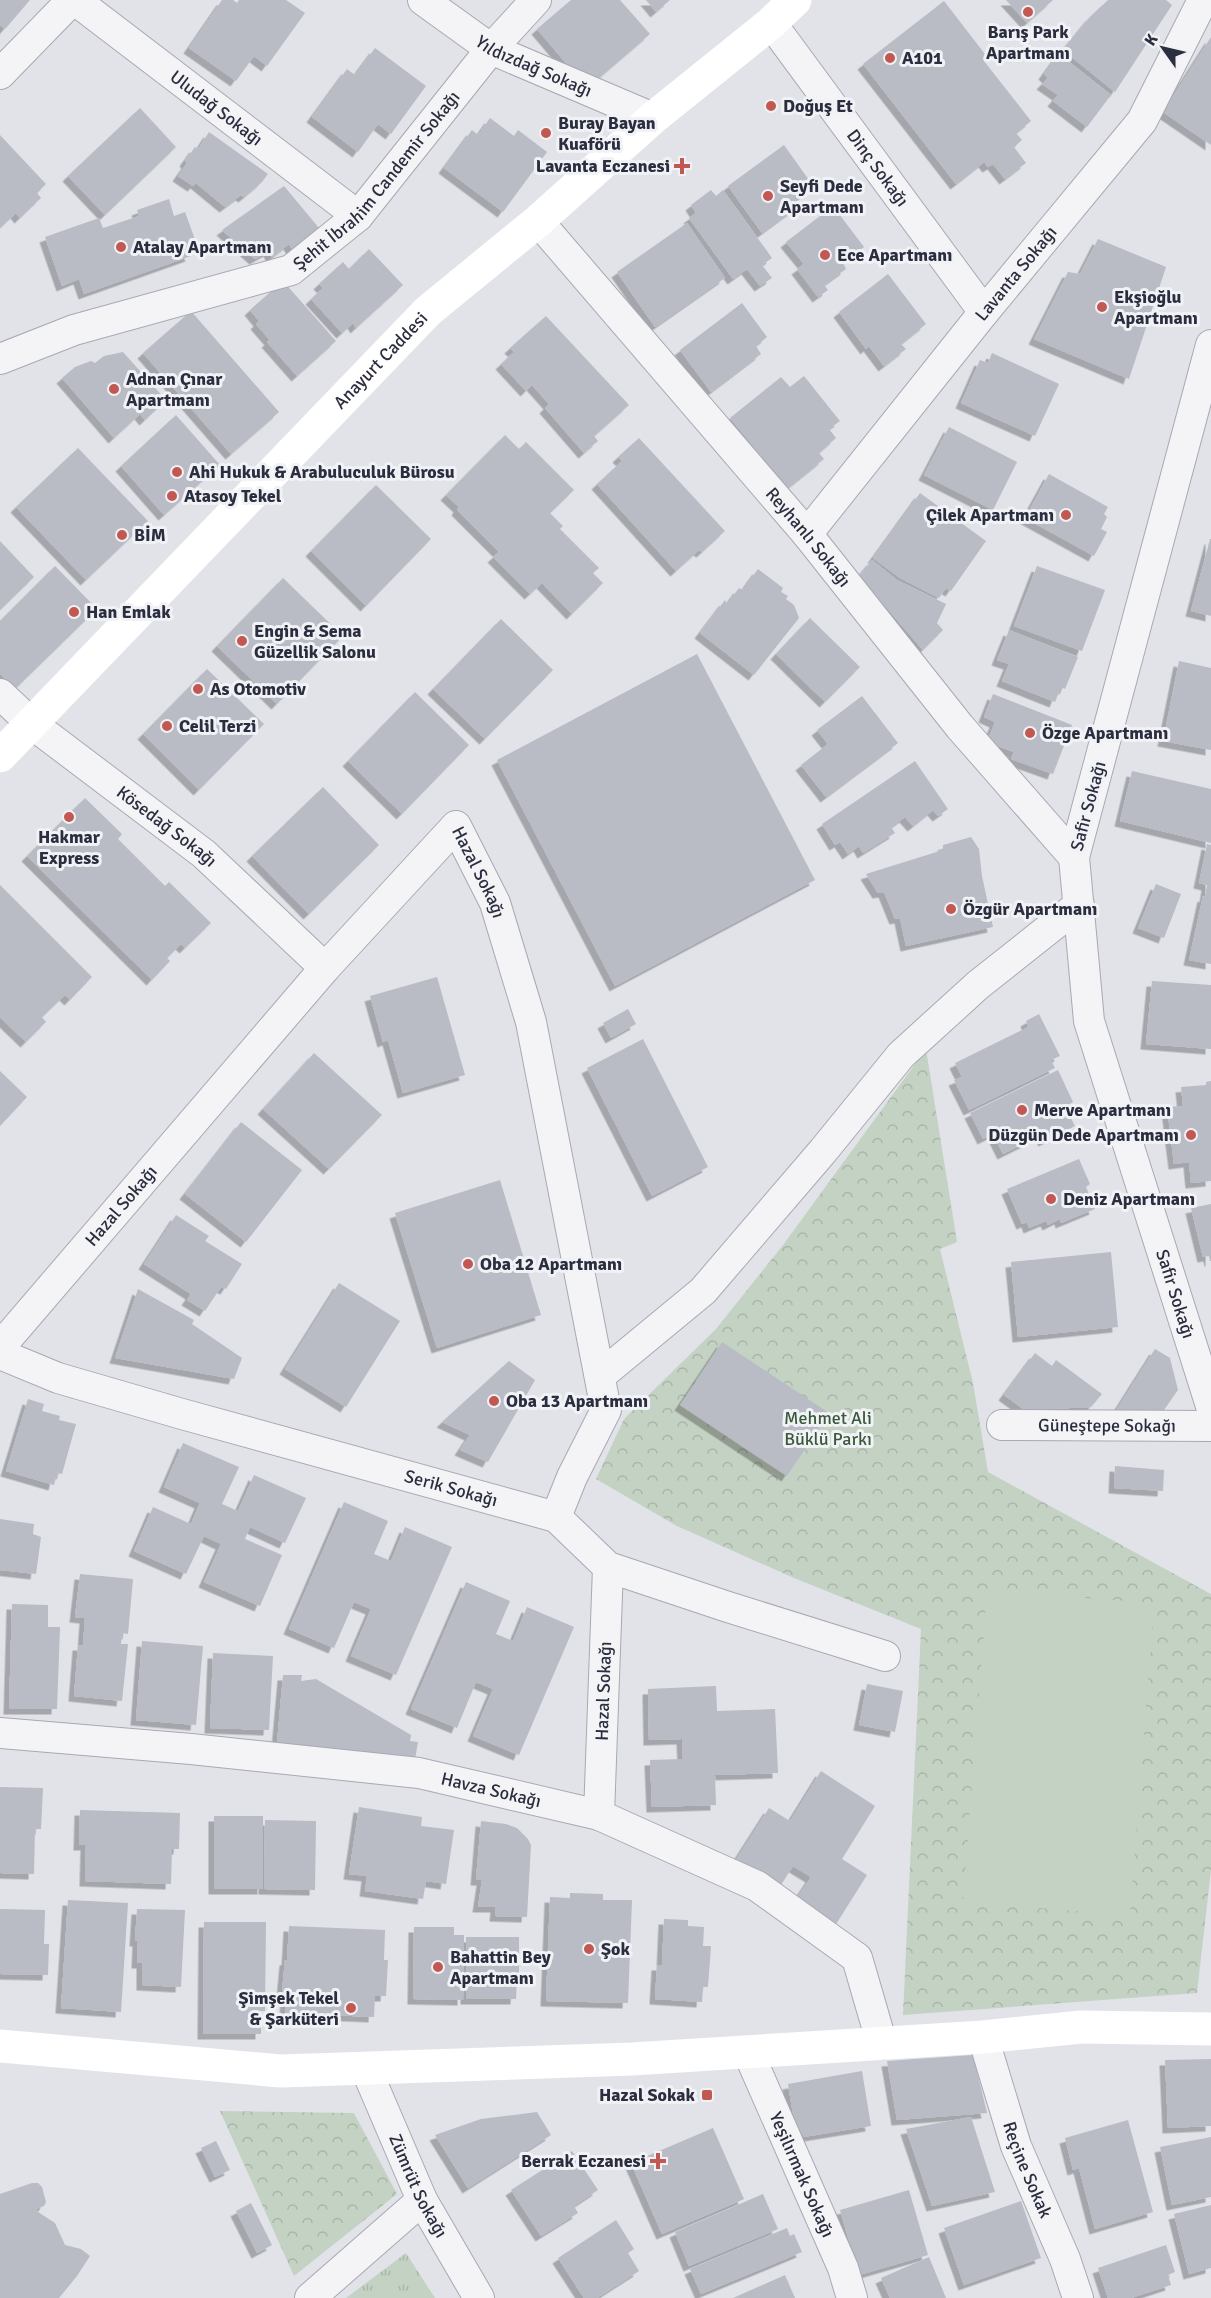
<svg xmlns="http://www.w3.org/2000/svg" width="1211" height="2298" viewBox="0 0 1211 2298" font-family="Signika,sans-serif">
<defs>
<pattern id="grass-tufts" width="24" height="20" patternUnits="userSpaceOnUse" patternTransform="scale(1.5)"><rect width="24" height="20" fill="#c4d2c3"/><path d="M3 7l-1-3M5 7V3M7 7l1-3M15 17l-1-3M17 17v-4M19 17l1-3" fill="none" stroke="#a9b5a9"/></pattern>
<pattern id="forest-crowns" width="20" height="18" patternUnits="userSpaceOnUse" patternTransform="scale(1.5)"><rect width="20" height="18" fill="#c4d2c3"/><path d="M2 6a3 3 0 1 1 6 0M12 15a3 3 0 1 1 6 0" fill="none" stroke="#a9b5a9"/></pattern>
<filter id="shadow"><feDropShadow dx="-5.5" dy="5.5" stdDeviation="0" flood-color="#0004"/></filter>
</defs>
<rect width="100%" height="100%" fill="#e1e3e9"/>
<polygon fill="url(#grass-tufts)" points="406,2253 435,2298 346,2298"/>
<g fill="url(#forest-crowns)">
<polygon points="926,1049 957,1242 940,1249 973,1383 988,1472 1211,1594 1211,1870 1197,1993 903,2015 921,1629 794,1578 677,1526 596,1479 624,1419 716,1329 783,1245"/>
<polygon points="220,2111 354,2113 397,2194 294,2276"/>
</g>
<polygon fill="#c4d2c3" points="987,1591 1154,1603 1130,1915 963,1902"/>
<g fill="#b9bbc5" filter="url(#shadow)">
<polygon points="0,0 30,0 5,29 0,25"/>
<polygon points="222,0 233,0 237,3 239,0 286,0 305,13 267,66 254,56 236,81 189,48"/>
<polygon points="571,0 620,0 650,34 587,88 537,29"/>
<polygon points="646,0 670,0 656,12"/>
<polygon points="1006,0 1053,0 1027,23"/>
<polygon points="1108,0 1166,0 1172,5 1115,92 1063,50 1090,17"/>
<polygon points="944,1 988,58 984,61 1031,121 1016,133 1022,140 1014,147 1026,163 1005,179 993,164 988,167 984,162 956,184 863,64"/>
<polygon points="1211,37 1211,145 1163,112"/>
<polygon points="375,48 426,86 391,134 378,124 358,152 312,117 347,69 355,75"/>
<polygon points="1057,56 1061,59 1063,57 1111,95 1087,127 1053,101 1058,95 1042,84 1048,78 1044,74"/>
<polygon points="140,108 176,147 105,215 68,176"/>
<polygon points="490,118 514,136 518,130 547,152 503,212 444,168 472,130 478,135"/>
<polygon points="209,132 268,174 262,182 244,197 241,195 225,207 196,183 193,186 178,176 187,163 185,161 195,147 198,149"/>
<polygon points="0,135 46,184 37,193 41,198 20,218 16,213 0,228"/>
<polygon points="784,145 814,187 789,205 793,210 762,233 728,186"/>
<polygon points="284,186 319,228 293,251 289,244 272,257 269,251 255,259 222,230"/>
<polygon points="711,190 716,196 723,190 772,258 762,265 772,278 760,286 747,269 733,279 689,218 696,213 691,205"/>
<polygon points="169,199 174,216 185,212 197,245 188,249 191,256 84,294 79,279 62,286 45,237 99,218 103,228 139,216 137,210"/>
<polygon points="833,206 864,247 843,263 846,269 824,285 828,290 818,297 797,269 804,264 786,242"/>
<polygon points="687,223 725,278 655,327 617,272"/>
<polygon points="1098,239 1166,267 1129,379 1034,339 1068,272 1080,274"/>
<polygon points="369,249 403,285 356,328 353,323 342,333 311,299 323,288 319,284 343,262 349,269"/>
<polygon points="888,274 926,324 901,344 906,349 884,366 869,346 866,349 839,312"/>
<polygon points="283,281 336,341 297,376 267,342 270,340 256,324 259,321 250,310"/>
<polygon points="742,303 767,337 756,346 761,354 711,392 680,350"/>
<polygon points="191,311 279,412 231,454 143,353"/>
<polygon points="546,316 629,405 594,436 598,441 584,453 545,408 549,404 532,385 526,391 501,364 514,352 510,348"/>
<polygon points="123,352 166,400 145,420 140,414 114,438 62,378 75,367 91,361 95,363 104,356"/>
<polygon points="992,353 1059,384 1035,436 961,403 980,360 988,363"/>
<polygon points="804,376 840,421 829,429 836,438 819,453 824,459 788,488 730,418 781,377 790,387"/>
<polygon points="176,415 220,465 164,515 121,466"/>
<polygon points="949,427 1017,462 993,510 924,475"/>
<polygon points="505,435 519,449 526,442 574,490 550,513 563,526 560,529 599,568 593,573 603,583 572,614 542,583 530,594 493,557 499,552 457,510 459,507 446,495"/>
<polygon points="639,438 725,531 702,552 699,550 676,571 597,484 622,461 618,457"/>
<polygon points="78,448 148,521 86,580 16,507"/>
<polygon points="1049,474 1108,507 1104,514 1107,517 1101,529 1107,532 1094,556 1025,518"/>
<polygon points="376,485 431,539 366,606 311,551"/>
<polygon points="920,493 986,541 951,591 946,588 939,598 900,578 873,558"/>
<polygon points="1210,539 1211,539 1211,616 1191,611"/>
<polygon points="0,541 34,577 0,610"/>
<polygon points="872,560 897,580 946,604 937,623 943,630 923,650 859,576"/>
<polygon points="55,566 97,609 15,689 0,674 0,621"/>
<polygon points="1037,566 1105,590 1082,651 1014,626"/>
<polygon points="758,569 783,588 781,592 788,596 786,599 794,605 799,618 754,675 700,633 725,600 727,604 739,588 743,590"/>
<polygon points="283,578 343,636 277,704 217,646"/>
<polygon points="810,618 860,667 825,702 776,654"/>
<polygon points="501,619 553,670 485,739 433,689"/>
<polygon points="1009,630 1078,657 1065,689 1061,687 1055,702 1002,681 1009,664 997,660"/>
<polygon points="697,654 815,880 615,986 497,760"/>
<polygon points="1179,661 1211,668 1211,750 1163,741"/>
<polygon points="207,669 264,724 199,790 143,734"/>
<polygon points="415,692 469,745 402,814 348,761"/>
<polygon points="993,694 1072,725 1053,774 1011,759 1014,752 987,742 995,722 984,717"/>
<polygon points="862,696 898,743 826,797 801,765 828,744 817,730"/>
<polygon points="915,761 948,809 938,816 933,810 913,826 905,817 891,827 895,833 863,853 859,846 848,854 840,842 835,845 822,824"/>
<polygon points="1132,771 1211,789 1211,843 1120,821"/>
<polygon points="323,787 379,845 309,914 252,856"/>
<polygon points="85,798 122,834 118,839 165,886 169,882 211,923 185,948 181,944 167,958 170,961 152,980 27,856"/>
<polygon points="971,837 979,849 982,876 993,927 906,946 900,918 895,919 884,892 878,893 866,874 943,850 943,845"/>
<polygon points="1207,844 1211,845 1211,964 1189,960 1203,896 1205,897 1207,885 1199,883"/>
<polygon points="1156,884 1181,894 1164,938 1138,928"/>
<polygon points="0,885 92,977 70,1000 65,995 42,1017 46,1022 26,1042 0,1017"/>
<polygon points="437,977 465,1075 403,1093 388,1040 383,1042 370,996"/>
<polygon points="1152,981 1211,985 1211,1049 1146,1044"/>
<polygon points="628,1009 636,1024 611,1038 603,1023"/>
<polygon points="1039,1014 1060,1056 1051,1060 1055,1068 969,1110 954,1080 962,1077 955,1063 1028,1027 1026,1021"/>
<polygon points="643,1039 708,1167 652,1196 587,1068"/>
<polygon points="314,1053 382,1115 329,1169 263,1109"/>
<polygon points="1058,1070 1073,1102 1065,1107 1075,1126 1044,1141 1041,1135 1003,1154 993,1134 983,1139 970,1113"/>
<polygon points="0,1071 27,1097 0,1126"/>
<polygon points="1211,1081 1211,1181 1191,1183 1189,1162 1174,1164 1167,1107 1183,1106 1181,1087 1206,1085 1206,1082"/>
<polygon points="241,1122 302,1170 246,1242 185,1194"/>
<polygon points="1079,1159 1090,1184 1086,1187 1095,1209 1061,1223 1060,1219 1048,1225 1046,1221 1029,1228 1027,1222 1022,1224 1007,1189"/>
<polygon points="500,1180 541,1315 437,1348 395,1213"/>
<polygon points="1211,1204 1211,1261 1210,1261 1209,1256 1203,1257 1191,1208"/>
<polygon points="176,1215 209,1236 205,1241 242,1264 226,1289 221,1287 205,1311 187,1300 191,1294 144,1264"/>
<polygon points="1111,1252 1118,1327 1018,1337 1011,1262"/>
<polygon points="339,1283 400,1321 346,1407 285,1369"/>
<polygon points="138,1289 194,1320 192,1324 242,1358 234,1379 115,1358"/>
<polygon points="722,1342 829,1413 787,1476 680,1405"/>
<polygon points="1155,1349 1170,1358 1178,1390 1157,1420 1139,1424 1117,1409"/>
<polygon points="1035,1353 1052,1366 1056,1360 1102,1394 1091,1407 1049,1409 1041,1422 1004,1395"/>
<polygon points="509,1361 535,1380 488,1462 460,1450 470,1435 442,1422"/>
<polygon points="28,1399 44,1404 42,1411 60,1416 59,1420 76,1424 62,1474 57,1473 54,1485 6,1471"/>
<polygon points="183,1443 239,1467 222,1504 238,1511 254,1475 306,1498 285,1543 250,1527 245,1539 282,1555 260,1606 204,1582 221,1544 204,1536 186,1574 134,1551 153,1507 191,1524 200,1503 164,1487"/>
<polygon points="1115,1466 1164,1470 1163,1491 1114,1488"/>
<polygon points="344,1502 388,1521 374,1554 391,1561 405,1527 452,1547 396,1675 351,1656 371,1609 354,1602 334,1648 289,1629"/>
<polygon points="0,1519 34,1524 33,1534 41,1537 36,1574 0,1570"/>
<polygon points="80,1574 133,1579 128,1634 122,1633 121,1644 128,1644 122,1701 74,1696 78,1645 83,1645 85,1618 75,1617"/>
<polygon points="466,1582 510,1601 496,1634 513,1641 527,1607 574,1627 519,1755 473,1736 493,1689 476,1682 457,1728 411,1709"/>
<polygon points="12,1604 48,1605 48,1627 60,1627 57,1709 9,1709"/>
<polygon points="142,1641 203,1646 196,1725 136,1720"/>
<polygon points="213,1653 273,1656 269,1730 210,1728"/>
<polygon points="283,1675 302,1675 301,1681 316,1679 411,1735 410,1741 418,1742 415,1759 277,1743"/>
<polygon points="867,1684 903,1691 895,1732 859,1725"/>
<polygon points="716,1686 717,1711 775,1709 778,1773 715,1775 716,1805 652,1807 650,1760 683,1759 682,1739 649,1740 648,1689"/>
<polygon points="821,1771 875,1806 842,1859 867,1875 833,1929 793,1904 811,1877 793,1866 776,1893 732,1866 769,1808 790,1821"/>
<polygon points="0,1787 43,1788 41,1829 35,1829 34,1874 0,1873"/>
<polygon points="359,1807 422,1817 421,1826 454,1830 446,1884 426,1881 423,1899 365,1891 367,1876 349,1874"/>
<polygon points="80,1810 180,1813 179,1849 172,1849 171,1884 85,1881 86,1845 79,1845"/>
<rect x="214" y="1816" width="49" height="73"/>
<polygon points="265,1820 316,1821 315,1890 264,1889"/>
<polygon points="481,1821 506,1824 517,1828 528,1839 531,1845 527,1917 495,1916 496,1907 478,1907 482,1880 476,1880"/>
<polygon points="570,1893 603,1894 603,1900 632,1900 628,2003 546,2001 550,1897 570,1898"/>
<polygon points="68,1900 128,1903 121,2012 61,2008"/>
<polygon points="0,1909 45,1910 44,1944 49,1944 48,1975 0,1974"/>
<polygon points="137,1909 185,1910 181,1987 142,1985 142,1963 137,1963 138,1941 135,1941"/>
<polygon points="664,1919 688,1920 688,1926 704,1927 703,1946 711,1946 708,1987 703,1987 702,2002 655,1999 657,1965 662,1965"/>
<polygon points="204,1922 266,1922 265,2011 261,2011 261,2034 203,2034"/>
<polygon points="289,1926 385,1930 384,1960 388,1960 386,1996 375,1996 374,2017 285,2013 286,1992 282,1992 285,1960 287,1960"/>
<polygon points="414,1927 454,1927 454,1935 464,1935 463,2000 413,1999"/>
<polygon points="466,1937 519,1937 519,1978 517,1978 516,1999 466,1999"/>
<polygon points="973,2055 987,2113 897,2120 887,2061"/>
<polygon points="1211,2059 1211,2126 1168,2128 1165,2060"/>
<polygon points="862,2071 871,2126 797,2138 788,2084"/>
<polygon points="537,2112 551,2135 468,2188 435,2135 481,2119"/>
<polygon points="971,2117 995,2192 932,2206 906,2129"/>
<polygon points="1128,2120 1153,2212 1095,2229 1079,2168 1073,2170 1065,2138"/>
<polygon points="713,2128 744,2199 662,2234 631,2163"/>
<polygon points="1211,2137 1211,2197 1172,2205 1160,2147"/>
<polygon points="216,2141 230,2170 215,2177 201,2148"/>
<polygon points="572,2151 598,2190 574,2206 578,2213 541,2236 511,2190"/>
<polygon points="32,2183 38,2183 42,2187 46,2202 44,2206 36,2209 38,2212 55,2223 65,2245 81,2249 90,2256 77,2276 59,2298 0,2298 0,2194"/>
<polygon points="909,2190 928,2255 859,2275 840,2210"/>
<polygon points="763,2194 778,2229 689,2266 675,2232"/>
<polygon points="1021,2201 1041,2258 964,2285 944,2228"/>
<polygon points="251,2203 272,2245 257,2253 236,2211"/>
<polygon points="1211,2205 1211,2268 1189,2274 1174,2214"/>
<polygon points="616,2220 634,2249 628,2253 639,2271 597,2298 584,2298 558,2258"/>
<polygon points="787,2228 790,2236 794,2234 802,2252 701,2294 690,2269"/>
<polygon points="1166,2245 1175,2272 1168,2275 1171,2285 1131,2298 1108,2298 1098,2268"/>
<polygon points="929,2257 946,2298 890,2298 881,2278"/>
<polygon points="785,2275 795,2298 733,2298"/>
</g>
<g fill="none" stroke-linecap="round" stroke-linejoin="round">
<g stroke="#a7a9b3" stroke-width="32">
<g id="street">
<path id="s1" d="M75 0 358 216"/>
<path id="s2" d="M423 0 491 49 653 118"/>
<path id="s3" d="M771 23 984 312"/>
<polyline points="0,74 72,0"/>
<path id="s4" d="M538 221 807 534 960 727 1074 857"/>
<path id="s5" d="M1211 345 1074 857 1089 1021 1211 1406"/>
<path id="s6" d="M0 359 74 330 291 270 358 216 491 49 536 0"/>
<path id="s7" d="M807 534 984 312 1142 121 1203 0"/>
<path id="s8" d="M0 694 32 724 204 854 325 968"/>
<path id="s9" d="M0 1347 325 968 456 826 495 903 531 1022 606 1410 572 1477 556 1517"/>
<path id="s10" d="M0 1354 58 1378 182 1414 556 1517 608 1567 728 1607 885 1656"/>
<polyline points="600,1376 703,1291 823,1151 901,1055 978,985 1079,905"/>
<path id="s11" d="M1002 1425 1211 1426"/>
<path id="s12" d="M0 1733 191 1749 419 1773 599 1815 757 1886 857 1958 882 2044"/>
<path id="s13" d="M599 1815 608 1567"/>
<path id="s14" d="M983 2037 1016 2146 1065 2259 1078 2298"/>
<path id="s15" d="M748 2052 843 2268 852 2298"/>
<path id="s16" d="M366 2069 422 2200 479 2298"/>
<polyline points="310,2298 422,2200"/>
</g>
</g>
<use href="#street" stroke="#f4f4f7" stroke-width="30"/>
<g stroke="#fff" stroke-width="33">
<path id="s17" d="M0 756 428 311 538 221 653 118 771 23 795 0"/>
<polyline points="0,2046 281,2071 632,2059 983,2037 1081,2027 1211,2029"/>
</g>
</g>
<g fill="#c15852" stroke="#f1f2f6" stroke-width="2">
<circle cx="1028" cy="12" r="6"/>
<circle cx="890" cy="58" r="6"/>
<circle cx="771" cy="106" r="6"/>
<circle cx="546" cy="133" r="6"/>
<path d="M679 157h6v6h6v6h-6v6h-6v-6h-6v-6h6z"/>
<circle cx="768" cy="196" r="6"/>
<circle cx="121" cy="247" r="6"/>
<circle cx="825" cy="255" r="6"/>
<circle cx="1102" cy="307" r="6"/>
<circle cx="114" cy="389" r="6"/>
<circle cx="177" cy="472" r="6"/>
<circle cx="172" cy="496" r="6"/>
<circle cx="1066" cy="515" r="6"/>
<circle cx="122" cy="535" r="6"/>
<circle cx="74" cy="612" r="6"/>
<circle cx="242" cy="641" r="6"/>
<circle cx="198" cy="689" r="6"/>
<circle cx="167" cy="726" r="6"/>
<circle cx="1030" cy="733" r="6"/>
<circle cx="69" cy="817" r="6"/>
<circle cx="951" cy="909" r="6"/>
<circle cx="1022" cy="1110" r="6"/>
<circle cx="1191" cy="1135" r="6"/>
<circle cx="1051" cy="1199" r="6"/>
<circle cx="468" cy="1264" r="6"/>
<circle cx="494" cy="1401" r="6"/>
<circle cx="589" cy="1949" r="6"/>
<circle cx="438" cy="1967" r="6"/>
<circle cx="351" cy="2008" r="6"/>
<rect x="701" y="2089" width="12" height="12" rx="3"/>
<path d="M655 2152h6v6h6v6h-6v6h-6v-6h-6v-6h6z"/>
</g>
<g text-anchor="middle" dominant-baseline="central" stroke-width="6" stroke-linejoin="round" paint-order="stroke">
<g font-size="18" font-weight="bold" fill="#2b2e3f" stroke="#f1f2f6" text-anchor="start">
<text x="1028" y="32" text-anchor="middle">Barış Park<tspan x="1028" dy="21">Apartmanı</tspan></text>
<text x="902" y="58">A101</text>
<text x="783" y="106">Doğuş Et</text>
<text x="558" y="123">Buray Bayan<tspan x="558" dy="21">Kuaförü</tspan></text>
<text x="670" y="166" text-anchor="end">Lavanta Eczanesi</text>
<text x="780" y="186">Seyfi Dede<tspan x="780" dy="21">Apartmanı</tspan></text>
<text x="133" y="247">Atalay Apartmanı</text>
<text x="837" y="255">Ece Apartmanı</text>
<text x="1114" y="297">Ekşioğlu<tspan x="1114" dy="21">Apartmanı</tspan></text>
<text x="126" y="379">Adnan Çınar<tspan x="126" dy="21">Apartmanı</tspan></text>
<text x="189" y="472">Ahi Hukuk &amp; Arabuluculuk Bürosu</text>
<text x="184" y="496">Atasoy Tekel</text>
<text x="1054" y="515" text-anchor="end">Çilek Apartmanı</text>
<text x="134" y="535">BİM</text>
<text x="86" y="612">Han Emlak</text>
<text x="254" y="631">Engin &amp; Sema<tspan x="254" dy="21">Güzellik Salonu</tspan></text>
<text x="210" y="689">As Otomotiv</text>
<text x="179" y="726">Celil Terzi</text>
<text x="1042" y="733">Özge Apartmanı</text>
<text x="69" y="837" text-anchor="middle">Hakmar<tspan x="69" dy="21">Express</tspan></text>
<text x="963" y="909">Özgür Apartmanı</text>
<text x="1034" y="1110">Merve Apartmanı</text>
<text x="1179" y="1135" text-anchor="end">Düzgün Dede Apartmanı</text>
<text x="1063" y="1199">Deniz Apartmanı</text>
<text x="480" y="1264">Oba 12 Apartmanı</text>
<text x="506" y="1401">Oba 13 Apartmanı</text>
<text x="601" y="1949">Şok</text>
<text x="450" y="1957">Bahattin Bey<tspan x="450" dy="21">Apartmanı</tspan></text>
<text x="339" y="1998" text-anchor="end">Şimşek Tekel<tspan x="339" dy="21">&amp; Şarküteri</tspan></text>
<text x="695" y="2095" text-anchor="end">Hazal Sokak</text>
<text x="646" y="2161" text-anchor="end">Berrak Eczanesi</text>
</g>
<g font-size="18" fill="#2b2e3f" stroke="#f1f2f6">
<text stroke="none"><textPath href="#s2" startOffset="130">Yıldızdağ Sokağı</textPath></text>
<text stroke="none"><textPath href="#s1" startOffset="178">Uludağ Sokağı</textPath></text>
<text stroke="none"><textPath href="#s3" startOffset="180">Dinç Sokağı</textPath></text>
<text stroke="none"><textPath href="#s6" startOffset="429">Şehit İbrahim Candemir Sokağı</textPath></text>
<text stroke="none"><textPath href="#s7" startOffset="334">Lavanta Sokağı</textPath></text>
<text stroke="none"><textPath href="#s17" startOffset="549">Anayurt Caddesi</textPath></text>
<text stroke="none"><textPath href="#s4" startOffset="416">Reyhanlı Sokağı</textPath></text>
<text transform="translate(1088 806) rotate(-75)">Safir Sokağı</text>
<text stroke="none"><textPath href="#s8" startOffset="213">Kösedağ Sokağı</textPath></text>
<text stroke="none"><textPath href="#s9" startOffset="744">Hazal Sokağı</textPath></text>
<text stroke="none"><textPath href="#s9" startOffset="186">Hazal Sokağı</textPath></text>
<text stroke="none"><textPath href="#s5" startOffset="981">Safir Sokağı</textPath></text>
<text stroke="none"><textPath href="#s11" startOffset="105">Güneştepe Sokağı</textPath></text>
<text stroke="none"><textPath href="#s10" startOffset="471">Serik Sokağı</textPath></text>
<text stroke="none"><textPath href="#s13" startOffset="124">Hazal Sokağı</textPath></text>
<text stroke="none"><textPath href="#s12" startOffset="495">Havza Sokağı</textPath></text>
<text stroke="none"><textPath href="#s14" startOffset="140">Reçine Sokak</textPath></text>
<text stroke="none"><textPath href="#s15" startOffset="134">Yeşilırmak Sokağı</textPath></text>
<text stroke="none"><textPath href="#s16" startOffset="128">Zümrüt Sokağı</textPath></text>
</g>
<g font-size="18" fill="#3a593a" stroke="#f1f2f6">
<text x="828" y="1418">Mehmet Ali<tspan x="828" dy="21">Büklü Parkı</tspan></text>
</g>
</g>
<g transform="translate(1163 48) rotate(304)" stroke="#f1f2f6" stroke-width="4.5" paint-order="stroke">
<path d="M0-4.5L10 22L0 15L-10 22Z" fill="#2b2e3f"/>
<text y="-9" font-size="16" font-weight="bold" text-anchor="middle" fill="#2b2e3f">K</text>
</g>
</svg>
